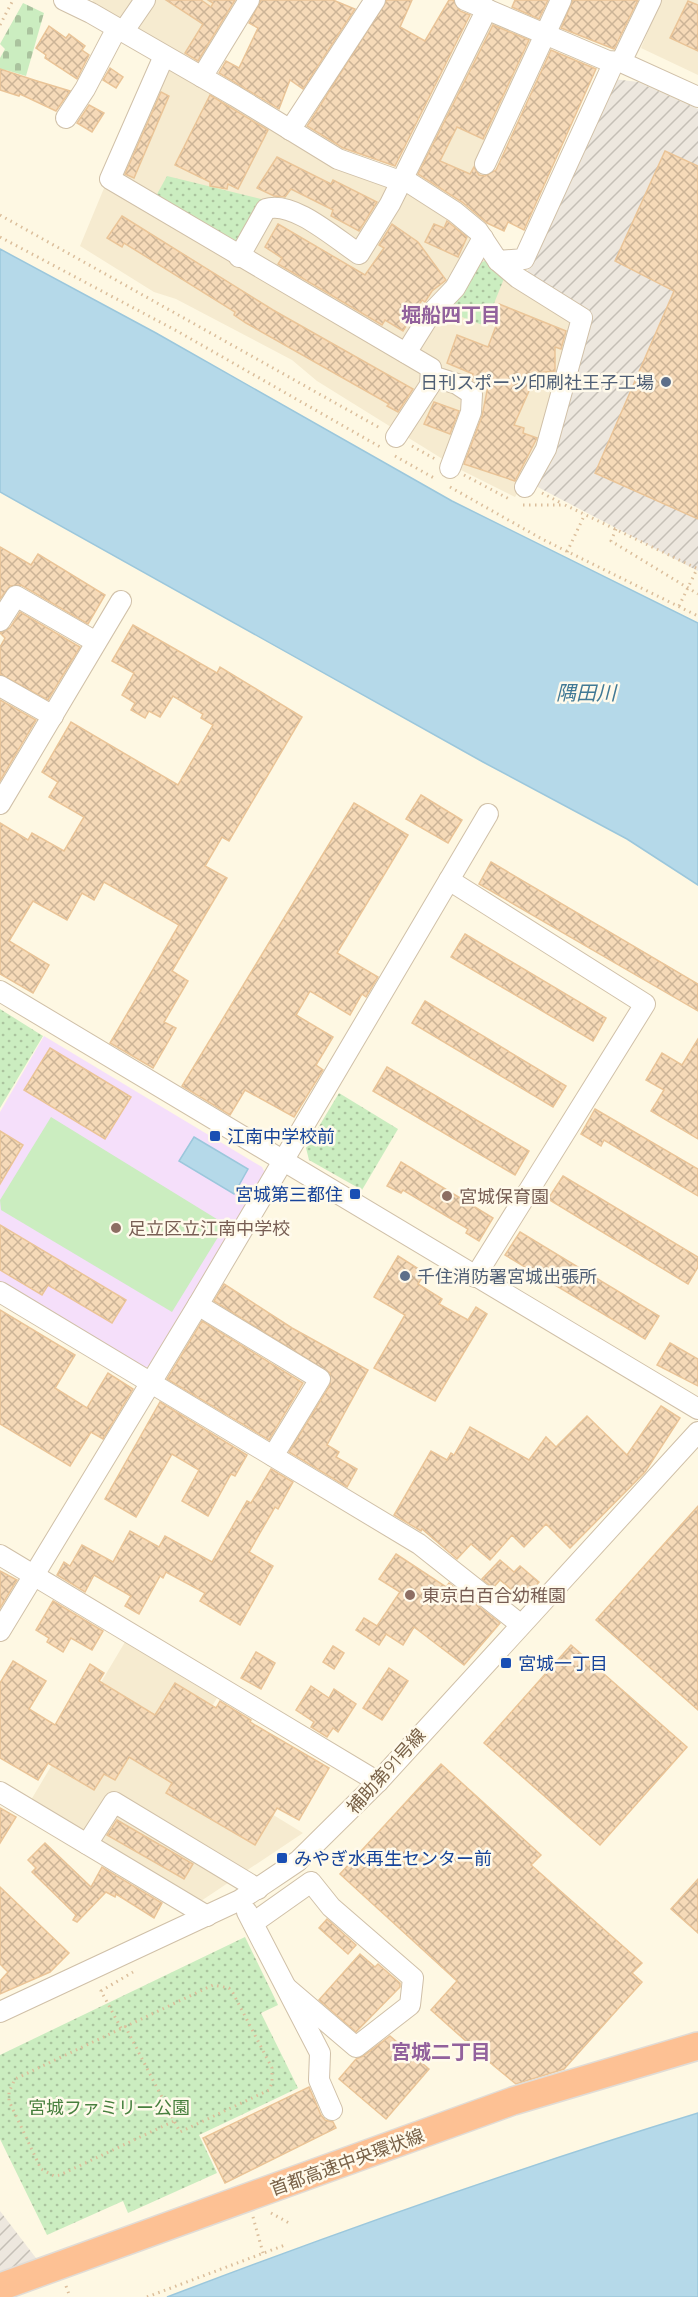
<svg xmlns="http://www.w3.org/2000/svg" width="698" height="2297" viewBox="0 0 698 2297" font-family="Quicksand,'Noto Sans JP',sans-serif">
<defs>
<pattern id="industrial-furrows" width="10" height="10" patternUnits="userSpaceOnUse" patternTransform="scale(1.5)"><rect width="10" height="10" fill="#ede7de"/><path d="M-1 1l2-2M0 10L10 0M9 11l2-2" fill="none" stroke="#c5bfb6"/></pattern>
<pattern id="cemetery-stones" width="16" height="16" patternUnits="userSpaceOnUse" patternTransform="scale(1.5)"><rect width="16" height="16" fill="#cbedc0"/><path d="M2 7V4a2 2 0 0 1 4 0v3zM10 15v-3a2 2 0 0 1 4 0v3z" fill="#aac39e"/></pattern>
<pattern id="park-dots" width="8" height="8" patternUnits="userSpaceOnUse" patternTransform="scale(1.5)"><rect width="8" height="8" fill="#cbedc0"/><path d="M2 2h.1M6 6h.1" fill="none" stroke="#aac39e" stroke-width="1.8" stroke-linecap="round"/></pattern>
<pattern id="building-cross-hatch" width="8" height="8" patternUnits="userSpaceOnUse" patternTransform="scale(1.5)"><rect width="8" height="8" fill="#f6dab8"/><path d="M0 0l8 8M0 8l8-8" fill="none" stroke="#ccb497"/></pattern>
</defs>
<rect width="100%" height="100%" fill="#fef8e3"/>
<g fill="#f6ebd0">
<polygon points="93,0 139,0 123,23 90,7"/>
<polygon points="154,0 243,0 200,70 133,30"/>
<polygon points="661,0 698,0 698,75 641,48"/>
<polygon points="486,16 539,38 484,168 461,212 407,174"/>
<polygon points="158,58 405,184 474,229 478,260 483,259 504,271 580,320 545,447 515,497 457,468 317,381 292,360 176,299 154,292 80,246"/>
<polygon points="125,1642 217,1698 181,1759 303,1833 201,1901 31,1800"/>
</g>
<g fill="url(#industrial-furrows)">
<polygon points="614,79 638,82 698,109 698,571 532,484 588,316 524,279"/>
<polygon points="0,2211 39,2262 0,2276"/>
</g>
<polygon fill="#f5dffa" points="44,1036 262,1167 265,1173 150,1366 142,1368 0,1283 0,1112"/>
<polygon fill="url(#cemetery-stones)" points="23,3 44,13 26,76 6,70 0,78 0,58 5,49 0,44"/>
<g fill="url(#park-dots)">
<polygon points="167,176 265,200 240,243 156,196"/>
<polygon points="487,260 505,276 485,326 444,310 473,266"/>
<polygon points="0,1009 43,1036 0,1108"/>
<polygon points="339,1093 398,1129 362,1190 309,1160 306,1148"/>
<polygon points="245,1937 278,2005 261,2013 298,2088 199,2135 217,2173 128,2213 123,2201 47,2235 0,2139 0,2055"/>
</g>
<polygon fill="#cbedc0" points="51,1117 220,1221 223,1229 172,1312 1,1210 0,1200"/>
<g fill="#b5d9e9" stroke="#9bc7dc" stroke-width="1.5">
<polygon points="0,249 156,333 452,501 698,623 698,885 627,839 483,762 0,492"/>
<polygon points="194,1137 248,1169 234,1194 179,1161"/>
<path d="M698 2113V2297H167C343 2230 518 2168 698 2113Z"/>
</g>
<g fill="url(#building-cross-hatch)" stroke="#eac497" stroke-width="1.5">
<polygon points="166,0 201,0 211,7 213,3 208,0 235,0 198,61 185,53 203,24"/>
<polygon points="261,0 333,0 355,9 303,89 290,80 279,109 219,73 226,61 239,68 258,28 249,23"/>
<polygon points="387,0 412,0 400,27 425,41 449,0 453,0 460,11 470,15 395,166 343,148 307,126"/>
<polygon points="515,0 548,0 539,19 512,7"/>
<polygon points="573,0 638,0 614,49 561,28"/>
<polygon points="688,1 698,5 698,51 670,38"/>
<polygon points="493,25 529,40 483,139 457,127 440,161 470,174 474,167 479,175 485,176 496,170 551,50 596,69 524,230 508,222 504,231 487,223 462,202 418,174"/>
<polygon points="49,26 66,38 69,34 85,46 82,50 89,55 77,79 45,58 46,55 36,48"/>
<polygon points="110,68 123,77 116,88 103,80"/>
<polygon points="0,69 37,81 70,91 56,111 20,94 19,96 0,90"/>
<polygon points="161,92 169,96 134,178 125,174"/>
<polygon points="210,95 268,130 238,189 228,184 227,189 210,186 210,182 175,165"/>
<polygon points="89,105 104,113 92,132 77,123"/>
<polygon points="665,151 698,166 698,519 595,473 674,291 615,261"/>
<polygon points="277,157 331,184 333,180 377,202 359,231 331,216 333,210 291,189 285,197 274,196 257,188"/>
<polygon points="122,216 273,310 413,389 398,412 387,406 389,404 246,323 234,315 235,312 124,243 122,247 107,238"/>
<polygon points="447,221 467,237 458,257 425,242 434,224 444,228"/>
<polygon points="278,224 365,275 384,248 379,245 392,224 418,242 446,280 432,291 425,302 422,300 403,331 385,320 382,325 278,264 282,258 265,247"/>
<polygon points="499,304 566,331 561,349 555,347 555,371 537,373 514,425 524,428 523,433 537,438 515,481 464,464 482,416 488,386 471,379 473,374 447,363 457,335 488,347 499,318 494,316"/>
<polygon points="434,402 459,411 450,434 424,424"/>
<polygon points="0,547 31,565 38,554 105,595 88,624 21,585 10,586 0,599"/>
<polygon points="20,612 80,647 48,700 0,674 0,647 5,638 0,633 10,628"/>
<polygon points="133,625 217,673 220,667 302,717 229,841 222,837 205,866 227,878 172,971 188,981 164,1022 176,1028 153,1068 110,1043 179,925 104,882 94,900 82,893 67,920 33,901 9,941 49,965 33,993 0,974 0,823 28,840 32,833 64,851 84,817 49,797 58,782 42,772 71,722 178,785 213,725 201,718 203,714 173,696 160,717 149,711 145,718 131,710 135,703 122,695 134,673 112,661"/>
<polygon points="0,700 36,720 0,781"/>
<polygon points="421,795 462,820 448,843 406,819"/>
<polygon points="354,803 408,835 337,953 378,977 366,997 362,994 350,1015 310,991 296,1015 333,1037 316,1065 323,1070 294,1117 245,1090 230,1115 182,1086"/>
<polygon points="491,862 698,984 698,1011 479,884"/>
<polygon points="465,934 606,1018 593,1041 451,957"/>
<polygon points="425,1001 566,1086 553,1107 412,1023"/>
<polygon points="698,1039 698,1139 651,1111 664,1090 646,1080 662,1053 682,1065"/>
<polygon points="50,1048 131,1097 105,1139 24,1090"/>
<polygon points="387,1067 529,1151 515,1175 373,1091"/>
<polygon points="595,1109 698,1169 698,1196 604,1140 601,1146 581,1134"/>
<polygon points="0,1131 23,1145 0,1184"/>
<polygon points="401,1162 493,1218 479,1241 466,1233 468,1229 403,1190 401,1193 387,1186"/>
<polygon points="563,1176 698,1257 698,1267 688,1284 548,1199"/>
<polygon points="0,1225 126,1300 112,1323 48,1285 42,1295 0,1270"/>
<polygon points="520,1232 659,1316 645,1339 505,1255"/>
<polygon points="398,1256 425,1273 418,1284 442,1299 439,1304 468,1320 476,1307 487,1314 435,1401 374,1368 405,1315 374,1297"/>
<polygon points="224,1284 292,1328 368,1370 327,1445 339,1452 336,1457 357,1469 347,1487 289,1452 330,1385 330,1373 214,1301"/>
<polygon points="0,1310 75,1355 55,1388 87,1408 108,1373 133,1389 103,1439 91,1432 70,1466 0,1424"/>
<polygon points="202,1321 303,1383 269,1440 167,1379"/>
<polygon points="670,1343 698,1359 698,1386 657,1365"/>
<polygon points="160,1402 247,1455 235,1476 231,1474 208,1516 182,1501 199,1470 172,1454 136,1517 105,1499"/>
<polygon points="661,1406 680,1418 645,1472 570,1548 546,1524 524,1547 512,1535 490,1560 471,1544 457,1559 422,1529 421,1531 394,1515 431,1451 447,1460 451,1453 454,1455 470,1427 529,1460 546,1437 556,1447 587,1416 627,1455"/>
<polygon points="271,1469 293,1482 278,1509 275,1507 249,1552 273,1566 240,1625 200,1601 205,1593 166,1572 163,1578 160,1576 139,1614 125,1606 131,1596 94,1575 85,1592 57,1575 64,1562 70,1566 82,1545 113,1562 130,1531 159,1547 165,1536 212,1562 247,1501 251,1503"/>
<polygon points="698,1506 698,1710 596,1620"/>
<polygon points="396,1554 446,1587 449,1583 500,1623 464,1665 414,1627 403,1645 386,1634 379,1645 356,1630 364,1618 377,1626 400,1592 379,1579"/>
<polygon points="500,1560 514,1572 520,1566 539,1582 524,1600 500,1580 493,1588 482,1579"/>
<polygon points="0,1571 17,1580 0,1608"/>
<polygon points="53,1601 103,1631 92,1650 71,1638 63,1652 47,1642 49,1638 36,1630"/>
<polygon points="571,1645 687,1747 600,1845 484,1743"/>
<polygon points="333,1646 344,1653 334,1669 323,1662"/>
<polygon points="256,1652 275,1663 261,1689 241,1678"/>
<polygon points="13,1661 46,1681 29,1709 55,1725 90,1664 104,1673 99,1681 155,1715 175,1683 216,1708 220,1701 251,1720 250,1722 329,1768 299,1820 277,1808 255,1845 166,1793 172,1783 129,1757 115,1780 104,1774 94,1790 48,1763 38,1780 0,1758 0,1683"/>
<polygon points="389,1668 408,1681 382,1720 363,1708"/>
<polygon points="311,1686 329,1698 334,1689 356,1704 338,1732 333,1728 327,1737 311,1727 314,1722 296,1710"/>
<polygon points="441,1764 541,1855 531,1865 642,1963 632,1973 642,1982 564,2069 516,2084 494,2066 431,2010 457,1981 340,1874"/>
<polygon points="0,1808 16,1817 0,1843"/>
<polygon points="117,1820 193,1864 184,1879 107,1835"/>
<polygon points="45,1843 91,1887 102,1867 162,1903 154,1918 116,1894 115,1897 106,1892 77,1922 73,1920 76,1915 32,1872 36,1868 28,1860"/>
<polygon points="698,1879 698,1933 671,1909"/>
<polygon points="0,1887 69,1953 50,1972 0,1994 0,1981 8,1972 0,1964"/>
<polygon points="327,1919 356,1945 348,1954 319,1928"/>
<polygon points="360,1954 375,1967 378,1964 400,1983 400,1987 356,2032 319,2000"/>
<polygon points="390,2036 429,2069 386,2119 339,2079 356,2059 363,2056"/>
<polygon points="309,2087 321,2115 325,2120 333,2122 336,2128 225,2183 203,2138"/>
</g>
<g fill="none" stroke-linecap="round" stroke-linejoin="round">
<g stroke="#d0c0a8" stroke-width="22">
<g id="minor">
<polyline points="64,0 91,13 235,96 338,159 400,181"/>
<polyline points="465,0 608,61 621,62 698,97"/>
<polyline points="123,32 145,0"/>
<polyline points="164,56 110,179 431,368 430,385 396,437"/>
<polyline points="621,62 651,0"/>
<polyline points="202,77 249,0"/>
<polyline points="66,118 85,89 117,28"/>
<polyline points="290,130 375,0"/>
<polyline points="485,164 561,0"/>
<polyline points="402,178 455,212 478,231 498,261 524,259 614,62"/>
<path d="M239 257 266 209C293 200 336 239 359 254L390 204 487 9"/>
<polyline points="498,261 518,278 582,318 546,449 525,487"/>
<polyline points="406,353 431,313 455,288 483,238"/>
<polyline points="432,376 457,384 472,394 471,412 450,468"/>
<polyline points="0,621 16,596 96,642"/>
<polyline points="0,686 53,716"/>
<polyline points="0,804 121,601"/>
<polyline points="449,880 488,814"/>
<polyline points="0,991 698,1409"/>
<polyline points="0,1292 419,1544 520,1624"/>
<polyline points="198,1305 320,1379 273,1456"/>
<polyline points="0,1555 378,1782"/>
<polyline points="0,1631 198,1305 449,880 645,1004 475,1277"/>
<polyline points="0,1792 207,1916"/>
<polyline points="87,1844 114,1802 258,1889"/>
<polyline points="247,1912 320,2053 319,2080 332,2110"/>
<polyline points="253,1923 311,1882 331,1907 413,1978 410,2005 356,2047 287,1988"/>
<polyline points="0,2012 240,1900 298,1861 378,1782 698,1432"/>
</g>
</g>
<g stroke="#e1dcd6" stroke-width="30">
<polyline id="highway" points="0,2287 513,2101 698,2046"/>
</g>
<g stroke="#dbbe9b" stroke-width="3" stroke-dasharray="1.5 4.5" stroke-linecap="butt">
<polyline points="0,25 13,0"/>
<polyline points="0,215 380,428"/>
<polyline points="0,237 177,331 382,448"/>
<polyline points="412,446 435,459"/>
<polyline points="395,456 434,478"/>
<polyline points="464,475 511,500"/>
<polyline points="450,487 542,539 698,616"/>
<polyline points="542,493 563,504"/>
<polyline points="523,505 565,505 698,569"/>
<polyline points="616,529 611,541 698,594"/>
<polyline points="567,552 585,514"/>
<polyline points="679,606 697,569"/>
<polyline points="125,2026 180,2132 269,2090 272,2083 272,2068 233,1993 229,1988 213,1985 15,2079 9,2092 9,2101 41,2169 54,2176 60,2175 174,2121"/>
<polyline points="121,2028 101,1991 133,1972"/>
<polyline points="271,2213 289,2223"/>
<polyline points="253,2217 263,2253"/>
<polyline points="66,2286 70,2297"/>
<polyline points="147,2297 285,2245"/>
</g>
<use href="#minor" stroke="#fff" stroke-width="20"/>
<use href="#highway" stroke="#fdc194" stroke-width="27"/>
</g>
<g fill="#5c6f8a" stroke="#fffaeb" stroke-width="2">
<circle cx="666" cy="382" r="6"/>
<circle cx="405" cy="1276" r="6"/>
</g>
<g fill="#1a4fb4" stroke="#fffaeb" stroke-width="2">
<rect x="209" y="1130" width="12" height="12" rx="3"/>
<rect x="349" y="1188" width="12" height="12" rx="3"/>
<rect x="500" y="1657" width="12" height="12" rx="3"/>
<rect x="276" y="1852" width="12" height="12" rx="3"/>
</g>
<g fill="#8d6e63" stroke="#fffaeb" stroke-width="2">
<circle cx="447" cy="1196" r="6"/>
<circle cx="116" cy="1228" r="6"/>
<circle cx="410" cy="1595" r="6"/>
</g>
<g text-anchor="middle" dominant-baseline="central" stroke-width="5" stroke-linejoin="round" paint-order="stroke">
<g font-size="18" fill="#4e5e75" stroke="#fffaeb" text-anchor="end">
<text x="654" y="382">日刊スポーツ印刷社王子工場</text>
<text x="417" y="1276" text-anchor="start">千住消防署宮城出張所</text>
</g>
<g font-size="18" fill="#164399" stroke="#fffaeb" text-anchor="start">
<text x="227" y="1136">江南中学校前</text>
<text x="343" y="1194" text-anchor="end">宮城第三都住</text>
<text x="518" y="1663">宮城一丁目</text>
<text x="294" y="1858">みやぎ水再生センター前</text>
</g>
<g font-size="18" fill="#785e54" stroke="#fffaeb" text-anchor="start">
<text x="459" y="1196">宮城保育園</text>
<text x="128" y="1228">足立区立江南中学校</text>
<text x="422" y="1595">東京白百合幼稚園</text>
</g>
<g font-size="18" fill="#786046" stroke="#fffaeb">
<text transform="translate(386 1771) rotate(-48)">補助第91号線</text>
<text transform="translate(347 2162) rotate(-20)">首都高速中央環状線</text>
</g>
<g font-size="18" fill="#467f3d" stroke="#fffaeb">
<text x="109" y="2107">宮城ファミリー公園</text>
</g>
<g font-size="20" font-weight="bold" fill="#92619c" stroke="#fffaeb">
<text x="451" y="314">堀船四丁目</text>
<text x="441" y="2051">宮城二丁目</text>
</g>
<g font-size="20" font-style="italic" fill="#417995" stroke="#fffaeb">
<text x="586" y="692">隅田川</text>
</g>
</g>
</svg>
